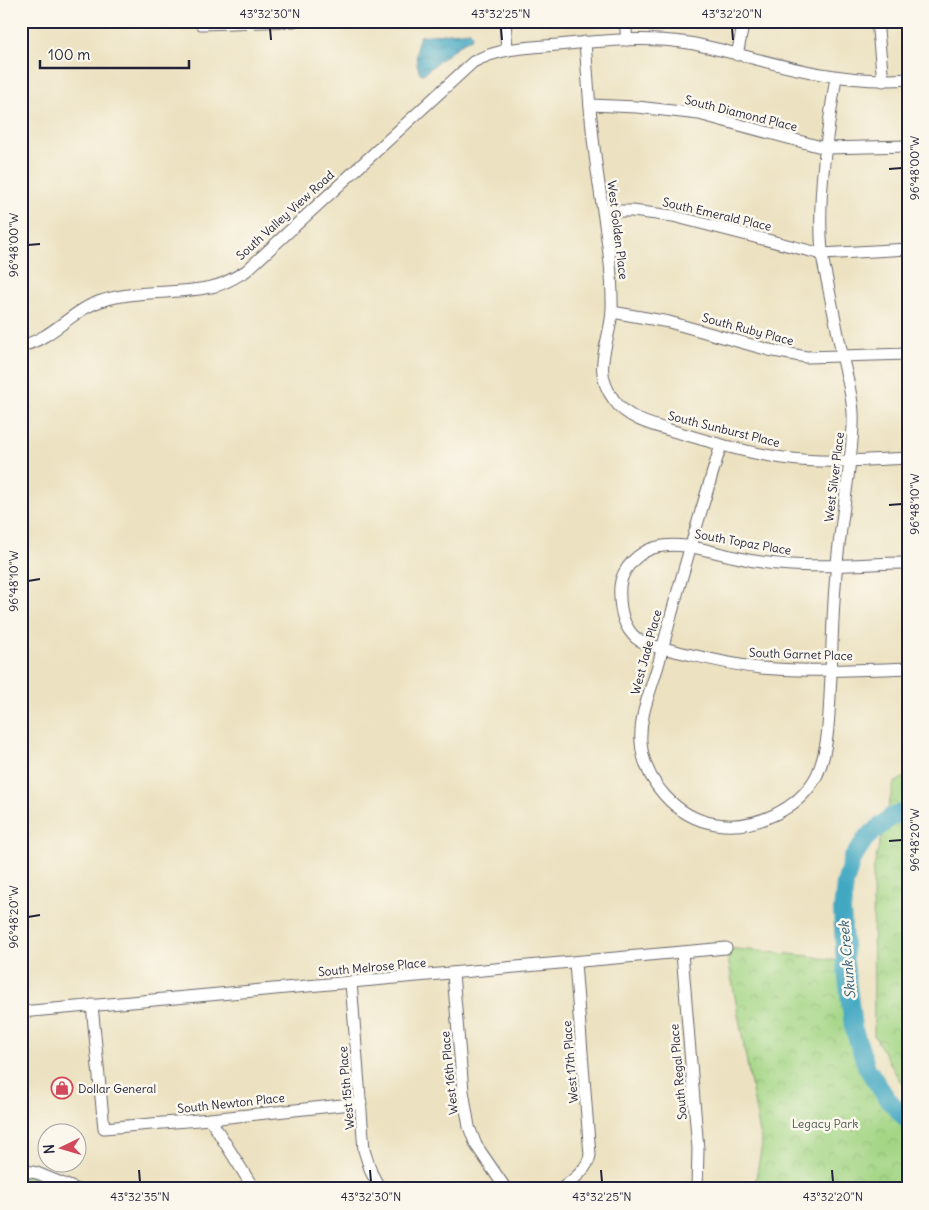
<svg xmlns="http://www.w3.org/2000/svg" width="929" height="1210" viewBox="0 0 929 1210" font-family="Delius,sans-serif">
<defs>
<pattern id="park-crowns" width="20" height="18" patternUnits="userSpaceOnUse" patternTransform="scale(1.25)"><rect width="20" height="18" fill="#a4d686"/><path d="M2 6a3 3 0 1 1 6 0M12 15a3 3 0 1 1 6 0" fill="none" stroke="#8db775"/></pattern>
<pattern id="water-waves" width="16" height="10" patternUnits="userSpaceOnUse" patternTransform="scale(1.25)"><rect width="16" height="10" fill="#42a8c2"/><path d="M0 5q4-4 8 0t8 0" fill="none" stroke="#37889f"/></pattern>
</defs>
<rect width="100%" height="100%" fill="#fbf7ec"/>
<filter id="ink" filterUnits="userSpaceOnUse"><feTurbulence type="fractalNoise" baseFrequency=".02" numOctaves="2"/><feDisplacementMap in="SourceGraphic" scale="10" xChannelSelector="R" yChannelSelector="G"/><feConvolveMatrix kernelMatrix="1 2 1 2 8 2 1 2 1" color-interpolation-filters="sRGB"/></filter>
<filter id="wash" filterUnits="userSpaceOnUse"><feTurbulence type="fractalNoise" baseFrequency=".0096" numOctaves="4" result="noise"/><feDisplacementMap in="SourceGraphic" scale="20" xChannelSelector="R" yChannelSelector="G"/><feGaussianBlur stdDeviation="1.12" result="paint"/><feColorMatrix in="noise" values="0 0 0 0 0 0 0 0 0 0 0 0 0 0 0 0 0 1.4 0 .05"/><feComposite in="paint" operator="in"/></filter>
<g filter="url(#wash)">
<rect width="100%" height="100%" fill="#ece2c1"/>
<g fill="url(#park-crowns)" stroke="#637c60">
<polygon points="908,775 908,1095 874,1035 873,871 894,783"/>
<polygon points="726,948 809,956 845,962 853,1027 867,1068 886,1097 908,1121 908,1189 754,1189 762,1145"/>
<polygon points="21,1173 76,1189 21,1189"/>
</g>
<path fill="url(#water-waves)" stroke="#32657e" d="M470 31 472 35 471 39 462 43 423 74 420 73C415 63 415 46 420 36Z"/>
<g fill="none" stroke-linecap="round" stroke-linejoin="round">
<polyline stroke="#42a8c2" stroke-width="18" points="908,811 891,817 866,838 852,859 845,884 842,910 845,962 853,1027 867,1068 886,1097 908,1121"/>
</g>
</g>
<g filter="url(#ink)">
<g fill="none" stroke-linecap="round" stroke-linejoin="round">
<g stroke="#69656a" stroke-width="13">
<g id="minor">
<polyline points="201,21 201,24 294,21"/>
<polyline points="505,21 507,49"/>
<polyline points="625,21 627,40"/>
<polyline points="877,21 883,81"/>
<path d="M585 42C588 80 590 118 595 155 601 207 613 257 612 309 611 343 590 368 614 400 629 421 656 426 680 433 714 443 748 453 783 458 824 464 867 460 908 458"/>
<polyline points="737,55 744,21"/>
<polyline points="590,105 637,107 699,114 825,148 908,146"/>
<polyline points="604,211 632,211 673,216 822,254 908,249"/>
<polyline points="612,312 669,322 769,350 806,357 908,354"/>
<path d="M21 346C52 339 72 310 101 301 137 289 175 295 211 287 224 285 235 277 246 271L473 62C499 48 528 47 557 45 600 41 645 36 689 43 705 46 721 50 737 54 792 69 850 84 908 79"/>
<path d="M721 445C699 517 677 589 659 662 652 688 639 714 641 742 644 781 676 818 716 824 754 830 799 810 817 775 830 747 829 706 831 676 832 639 833 600 837 563 840 532 845 501 849 469 851 450 854 432 853 413 852 396 848 380 844 364 839 339 834 314 829 290 827 278 823 265 822 253 817 194 827 135 836 77"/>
<path d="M908 563C869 563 830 568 791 565 771 564 750 561 731 556 707 551 682 541 657 547 639 551 622 568 620 586 619 605 621 625 636 638 647 647 666 648 679 652 706 658 733 665 761 668 810 672 859 670 908 668"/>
<polyline points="682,953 698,1149 697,1189"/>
<polyline points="453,974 463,1091 469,1127 476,1145 506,1189"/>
<polyline points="351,982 364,1150 371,1172 380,1189"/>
<polyline points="92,1005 104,1128 210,1119 361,1103"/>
<polyline points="21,1012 726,948"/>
<polyline points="210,1119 254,1189"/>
<polyline points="21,1170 37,1173 76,1189"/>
<path d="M561 1189C572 1181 588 1169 590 1155L575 963"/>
</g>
</g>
<use href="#minor" stroke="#fff" stroke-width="11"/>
</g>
</g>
<path fill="none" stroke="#22223b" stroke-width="2" d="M270 28 271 40M501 28 502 40M732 28 733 40M889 169 902 168M28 245 40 244M889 505 902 504M28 581 40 579M889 841 902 840M28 917 40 915M139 1170 140 1182M370 1170 371 1182M601 1170 602 1182M832 1170 833 1182"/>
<defs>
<g id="shop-ring" transform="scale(1.125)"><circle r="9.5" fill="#fbf7ec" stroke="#d1495b" stroke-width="1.5"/><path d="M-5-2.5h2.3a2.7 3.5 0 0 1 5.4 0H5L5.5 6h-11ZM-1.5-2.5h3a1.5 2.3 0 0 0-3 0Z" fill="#d1495b"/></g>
</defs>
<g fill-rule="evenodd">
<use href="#shop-ring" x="62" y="1088"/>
</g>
<g text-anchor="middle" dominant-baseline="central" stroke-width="5" stroke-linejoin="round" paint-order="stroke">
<g font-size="12" fill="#22223b" stroke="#fbf7ec">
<text transform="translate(741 113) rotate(14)">South Diamond Place</text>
<text transform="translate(717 214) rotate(13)">South Emerald Place</text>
<text transform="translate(285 215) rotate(-42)">South Valley View Road</text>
<text transform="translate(618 230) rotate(83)">West Golden Place</text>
<text transform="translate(748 329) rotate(15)">South Ruby Place</text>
<text transform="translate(724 429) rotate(14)">South Sunburst Place</text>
<text transform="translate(834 477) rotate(-83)">West Silver Place</text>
<text transform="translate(743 542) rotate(10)">South Topaz Place</text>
<text transform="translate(646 652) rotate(-75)">West Jade Place</text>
<text transform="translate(801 654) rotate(2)">South Garnet Place</text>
<text transform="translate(372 967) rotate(-5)">South Melrose Place</text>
<text transform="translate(570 1062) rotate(-95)">West 17th Place</text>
<text transform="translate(678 1072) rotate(-95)">South Regal Place</text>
<text transform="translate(449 1073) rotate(-96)">West 16th Place</text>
<text transform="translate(346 1088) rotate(-95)">West 15th Place</text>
<text transform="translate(231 1103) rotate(-6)">South Newton Place</text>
</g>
<g font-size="12" fill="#22223b" stroke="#fbf7ec" text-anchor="start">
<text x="78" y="1088">Dollar General</text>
</g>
<g font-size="12" fill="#495852" stroke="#fbf7ec">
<text x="825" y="1123">Legacy Park</text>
</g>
<g font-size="14" font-style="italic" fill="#305e78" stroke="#fbf7ec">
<text transform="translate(847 960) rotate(-95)">Skunk Creek</text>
</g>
</g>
<rect width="929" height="1210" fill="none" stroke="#fbf7ec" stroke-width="55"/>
<g transform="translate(62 1148) rotate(265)"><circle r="24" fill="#fbf7ec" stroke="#a4a2a5"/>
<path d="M0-4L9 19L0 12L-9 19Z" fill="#d1495b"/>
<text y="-8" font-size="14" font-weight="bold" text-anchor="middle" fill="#22223b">N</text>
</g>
<path d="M40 60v8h149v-8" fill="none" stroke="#22223b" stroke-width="2.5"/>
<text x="48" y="60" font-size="15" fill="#22223b" stroke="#fbf7ec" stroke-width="4" paint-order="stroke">100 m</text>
<rect x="28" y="28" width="874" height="1154" fill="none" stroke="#22223b" stroke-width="2"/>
<g font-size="12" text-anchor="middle" fill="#22223b">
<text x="270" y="18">43°32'30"N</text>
<text x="501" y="18">43°32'25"N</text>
<text x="732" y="18">43°32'20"N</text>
<text transform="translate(915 168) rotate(-90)" y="4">96°48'00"W</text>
<text transform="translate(14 245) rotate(-90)" y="4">96°48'00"W</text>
<text transform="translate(915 504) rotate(-90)" y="4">96°48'10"W</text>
<text transform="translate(14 581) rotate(-90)" y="4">96°48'10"W</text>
<text transform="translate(915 840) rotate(-90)" y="4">96°48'20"W</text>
<text transform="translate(14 917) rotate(-90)" y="4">96°48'20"W</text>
<text x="140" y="1201">43°32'35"N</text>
<text x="371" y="1201">43°32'30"N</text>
<text x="602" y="1201">43°32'25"N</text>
<text x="833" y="1201">43°32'20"N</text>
</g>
</svg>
